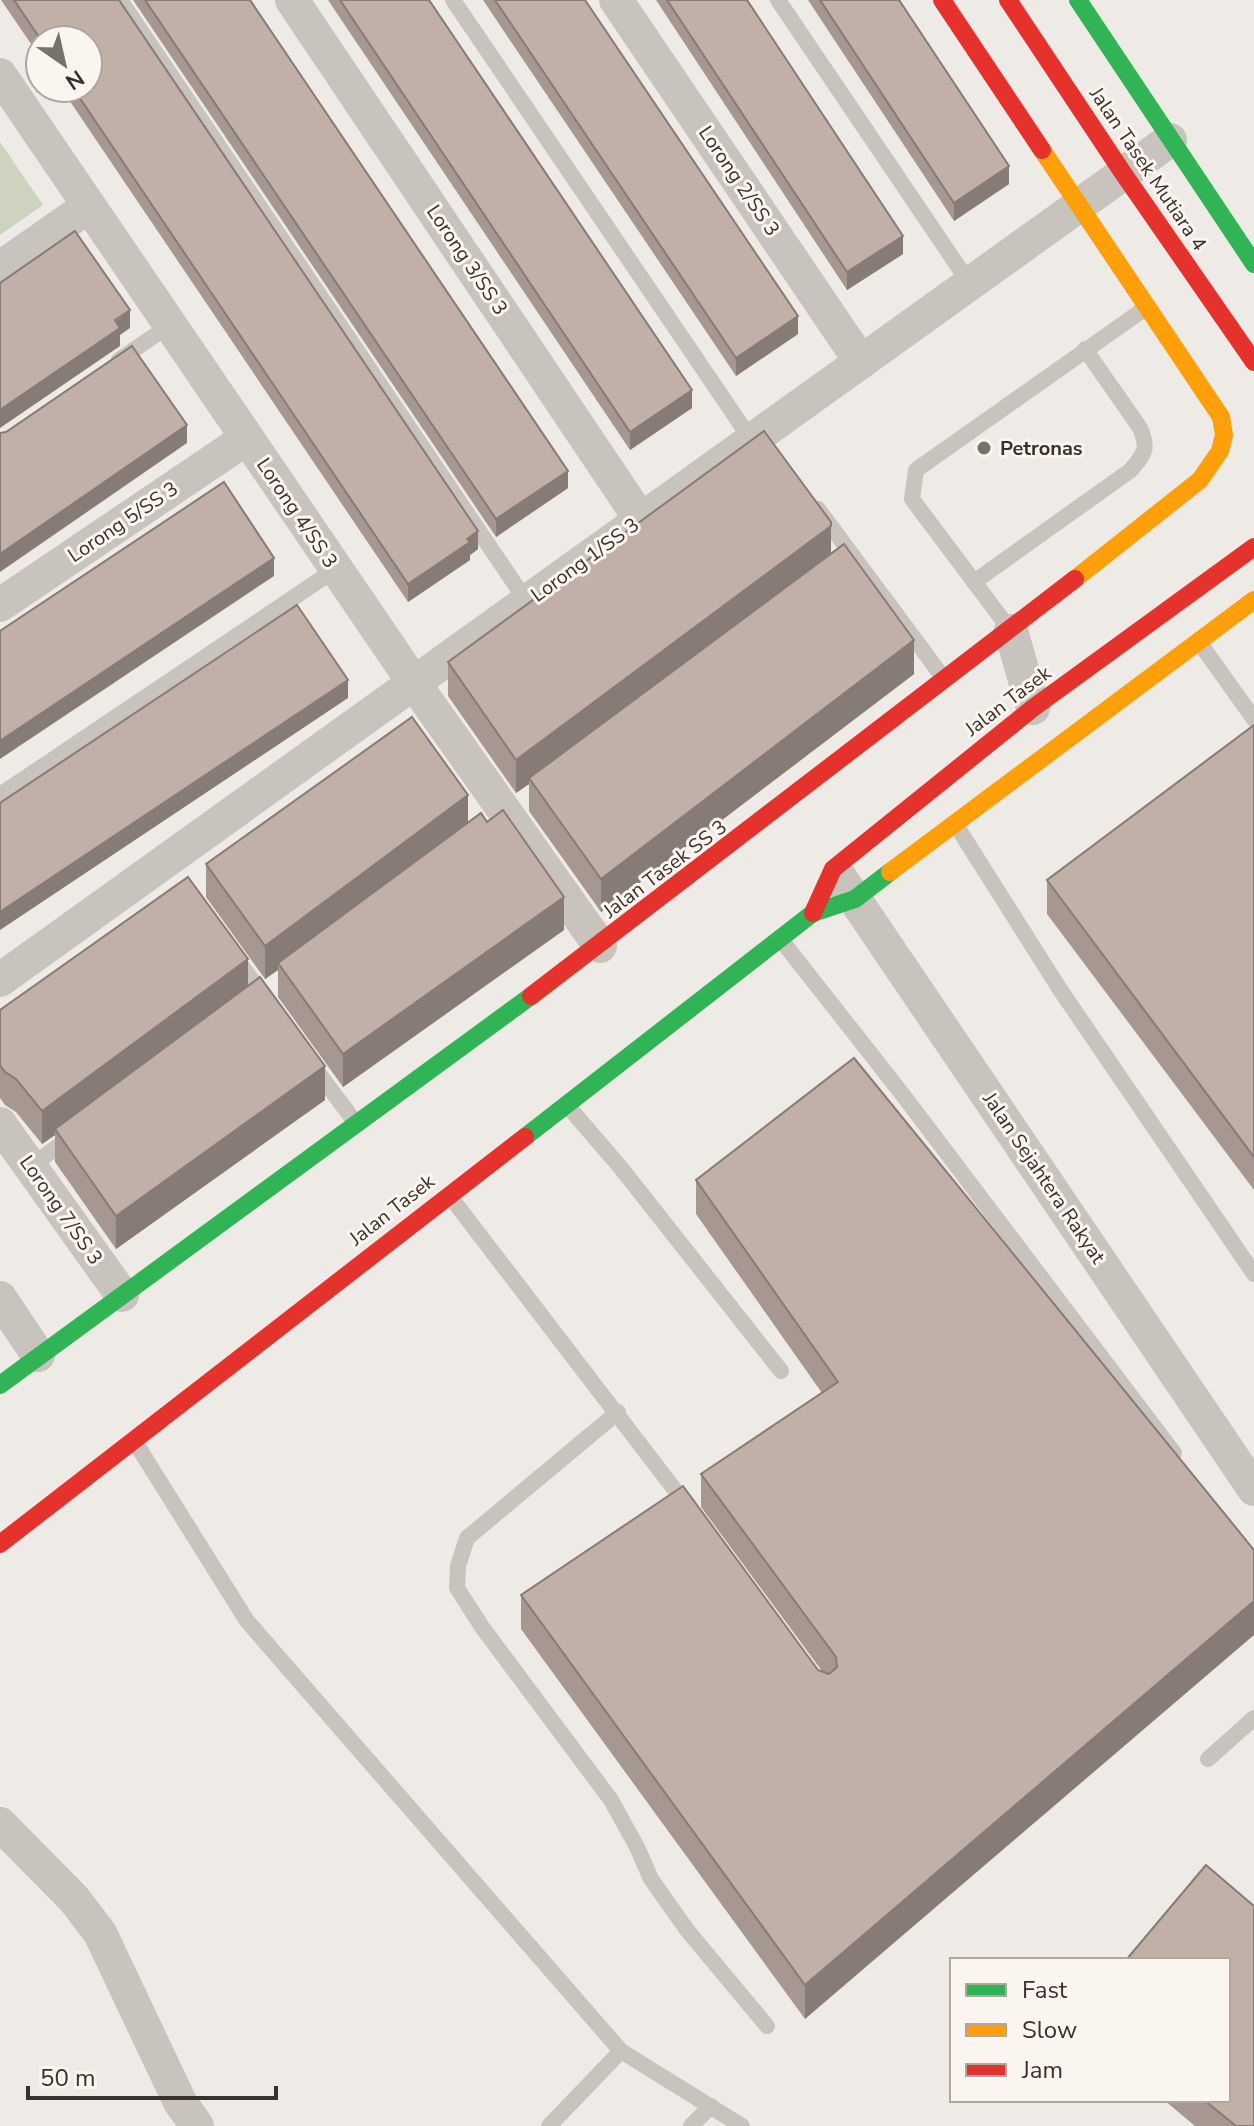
<svg xmlns="http://www.w3.org/2000/svg" width="1254" height="2126" viewBox="0 0 1254 2126" font-family="'Nunito Sans',sans-serif">
<rect width="100%" height="100%" fill="#eeeae5"/>
<polygon fill="#ced3c0" points="0,142 43,205 0,235"/>
<g fill="none" stroke-linecap="round" stroke-linejoin="round">
<g stroke="#c8c3bd" stroke-width="16">
<polyline points="120,0 527,602"/>
<polyline points="453,0 752,441"/>
<polyline points="778,0 970,284"/>
<polyline points="119,360 170,325"/>
<polyline points="818,509 945,680"/>
<path d="M974 582 1131 470C1145 453 1149 449 1140 428L1085 349"/>
<polyline points="1011,631 912,499 916,470 1147,307"/>
<polyline points="1199,642 1254,719"/>
<polyline points="0,795 336,569"/>
<polyline points="956,825 1059,988 1254,1274"/>
<polyline points="782,941 903,1095 1174,1453"/>
<polyline points="235,957 266,999"/>
<polyline points="314,1067 355,1122"/>
<polyline points="566,1104 621,1168 781,1371"/>
<polyline points="30,1167 72,1136"/>
<polyline points="449,1195 688,1507"/>
<polyline points="618,1412 467,1538 458,1566 457,1588 482,1627 611,1800 637,1847 651,1879 687,1930 767,2026"/>
<polyline points="135,1442 247,1621 621,2051 742,2126"/>
<polyline points="1208,1759 1254,1718"/>
<polyline points="549,2126 621,2051"/>
<polyline points="691,2126 711,2106"/>
</g>
<g stroke="#c8c3bd" stroke-width="34">
<polyline points="292,0 641,520"/>
<polyline points="616,0 861,362"/>
<polyline points="0,75 414,683 600,946"/>
<polyline points="0,268 89,206"/>
<polyline points="0,605 247,438"/>
<polyline points="1011,631 1033,708"/>
<polyline points="841,879 1254,1489"/>
<polyline points="0,980 1170,140"/>
<polyline points="0,1124 122,1295"/>
<polyline points="0,1298 38,1355"/>
<polyline points="0,1824 74,1899 100,1933 180,2102 197,2126"/>
</g>
<g stroke="#30b455" stroke-width="18">
<polyline points="1078,0 1254,264"/>
<polyline points="525,1137 813,913 855,899 890,872"/>
<polyline points="0,1385 531,996"/>
</g>
<g stroke="#ff9f0a" stroke-width="18">
<polyline points="1042,150 1221,417 1224,435 1220,451 1200,480 1075,579"/>
<polyline points="890,872 1254,600"/>
</g>
<g stroke="#e5322d" stroke-width="18">
<polyline points="942,0 1042,150"/>
<polyline points="1008,0 1123,173 1254,362"/>
<polyline points="813,913 833,869 1033,708 1254,547"/>
<polyline points="531,996 1075,579"/>
<polyline points="0,1544 525,1137"/>
</g>
</g>
<g fill="#a69790">
<polygon points="1,0 119,0 478,549 470,555 470,560 408,602 61,88 88,88 40,40 40,57"/>
<polygon points="133,0 250,0 568,488 496,537"/>
<polygon points="328,0 429,0 692,408 630,450"/>
<polygon points="483,0 585,0 798,334 736,376"/>
<polygon points="656,0 747,0 903,254 847,290"/>
<polygon points="808,0 899,0 1009,184 954,221"/>
<polygon points="831,554 914,674 601,912 529,811 529,784 516,793 448,696 448,662"/>
<polygon points="1254,725 1254,1190 1047,914 1047,880"/>
<polygon points="468,823 564,930 343,1087 278,997 278,970 265,979 206,897 206,864"/>
<polygon points="248,986 325,1100 116,1249 55,1162 55,1135 42,1144 16,1112 5,1105 0,1098 0,1010"/>
<polygon points="696,1180 1254,1550 805,2019 521,1629 521,1595 822,1671 701,1507 701,1474 822,1393 696,1214"/>
<polygon points="1164,2100 1228,2100 1254,2126 1195,2126"/>
</g>
<g fill="#877b75">
<polygon points="1009,166 1009,184 954,221 954,203"/>
<polygon points="903,236 903,254 847,290 847,272"/>
<polygon points="130,310 130,328 120,335 120,346 0,428 0,410"/>
<polygon points="798,316 798,334 736,376 736,358"/>
<polygon points="692,390 692,408 630,450 630,432"/>
<polygon points="187,425 187,443 0,572 0,554"/>
<polygon points="568,471 568,488 496,537 496,519"/>
<polygon points="831,526 831,560 529,778 529,784 516,793 516,760"/>
<polygon points="478,531 478,549 470,555 470,560 408,602 408,584"/>
<polygon points="274,558 274,576 0,759 0,741"/>
<polygon points="914,640 914,674 601,912 601,879"/>
<polygon points="348,680 348,698 0,930 0,912"/>
<polygon points="468,795 468,829 278,963 278,970 265,979 265,946"/>
<polygon points="564,897 564,930 343,1087 343,1054"/>
<polygon points="248,959 248,992 55,1129 55,1135 42,1144 42,1111"/>
<polygon points="325,1066 325,1100 116,1249 116,1216"/>
<polygon points="1254,1601 1254,1635 805,2019 805,1985"/>
</g>
<g fill="#c1b0a7" stroke="#877b75" stroke-width="2">
<polygon points="14,0 119,0 478,531 467,539 470,542 408,584 73,88 88,88 88,40 41,40"/>
<polygon points="145,0 250,0 568,471 496,519"/>
<polygon points="340,0 429,0 692,390 630,432"/>
<polygon points="495,0 585,0 798,316 736,358"/>
<polygon points="667,0 747,0 903,236 847,272"/>
<polygon points="820,0 899,0 1009,166 954,203"/>
<polygon points="75,231 130,310 115,320 120,328 0,410 0,283"/>
<polygon points="132,346 187,425 0,554 0,433 6,432"/>
<polygon points="764,431 831,522 831,526 516,760 448,662"/>
<polygon points="224,482 274,558 0,741 0,631"/>
<polygon points="844,544 914,640 601,879 529,778"/>
<polygon points="297,605 348,680 0,912 0,803"/>
<polygon points="412,717 468,795 265,946 206,864"/>
<polygon points="1254,725 1254,1157 1047,880"/>
<polygon points="503,810 564,897 343,1054 278,963 481,813 487,822"/>
<polygon points="188,877 248,959 42,1111 16,1079 5,1072 0,1065 0,1010"/>
<polygon points="260,977 325,1066 116,1216 55,1129"/>
<polygon points="854,1058 1254,1550 1254,1601 805,1985 521,1595 683,1486 818,1670 829,1674 837,1667 836,1657 701,1474 838,1382 696,1180"/>
<polygon points="1206,1865 1254,1906 1254,2126 1236,2126 1204,2100 1228,2100 1228,1960 1126,1960"/>
</g>
<circle fill="#78726c" stroke="#faf5ee" stroke-width="3" cx="984" cy="448" r="8"/>
<g text-anchor="middle" dominant-baseline="central" stroke-width="6" stroke-linejoin="round" paint-order="stroke">
<g font-size="20" fill="#39312b" stroke="#faf5ee">
<text transform="translate(1148 169) rotate(56)">Jalan Tasek Mutiara 4</text>
<text transform="translate(739 181) rotate(56)">Lorong 2/SS 3</text>
<text transform="translate(467 260) rotate(56)">Lorong 3/SS 3</text>
<text transform="translate(297 513) rotate(56)">Lorong 4/SS 3</text>
<text transform="translate(123 522) rotate(-34)">Lorong 5/SS 3</text>
<text transform="translate(585 560) rotate(-36)">Lorong 1/SS 3</text>
<text transform="translate(1008 701) rotate(-37)">Jalan Tasek</text>
<text transform="translate(665 869) rotate(-37)">Jalan Tasek SS 3</text>
<text transform="translate(1044 1178) rotate(56)">Jalan Sejahtera Rakyat</text>
<text transform="translate(61 1210) rotate(55)">Lorong 7/SS 3</text>
<text transform="translate(392 1210) rotate(-38)">Jalan Tasek</text>
</g>
<g font-size="20" font-weight="bold" fill="#39312b" stroke="#faf5ee" text-anchor="start">
<text x="1000" y="448">Petronas</text>
</g>
</g>
<rect x="950" y="1958" width="280" height="144" fill="#faf5ee" stroke="#ada7a0" stroke-width="2"/>
<rect x="966" y="1984" width="40" height="12" fill="#30b455" stroke="#ada7a0" stroke-width="2"/>
<text x="1022" y="1998" font-size="24" fill="#39312b">Fast</text>
<rect x="966" y="2024" width="40" height="12" fill="#ff9f0a" stroke="#ada7a0" stroke-width="2"/>
<text x="1022" y="2038" font-size="24" fill="#39312b">Slow</text>
<rect x="966" y="2064" width="40" height="12" fill="#e5322d" stroke="#ada7a0" stroke-width="2"/>
<text x="1022" y="2078" font-size="24" fill="#39312b">Jam</text>
<g transform="translate(64 64) rotate(146)"><circle r="38" fill="#faf5ee" stroke="#ada7a0" stroke-width="2"/>
<path d="M0-6L14 30L0 20L-14 30Z" fill="#78726c"/>
<text y="-12" font-size="22" font-weight="bold" text-anchor="middle" fill="#39312b">N</text>
</g>
<path d="M28 2086v12h248v-12" fill="none" stroke="#39312b" stroke-width="4"/>
<text x="40" y="2086" font-size="24" fill="#39312b" stroke="#faf5ee" stroke-width="6" paint-order="stroke">50 m</text>
</svg>
